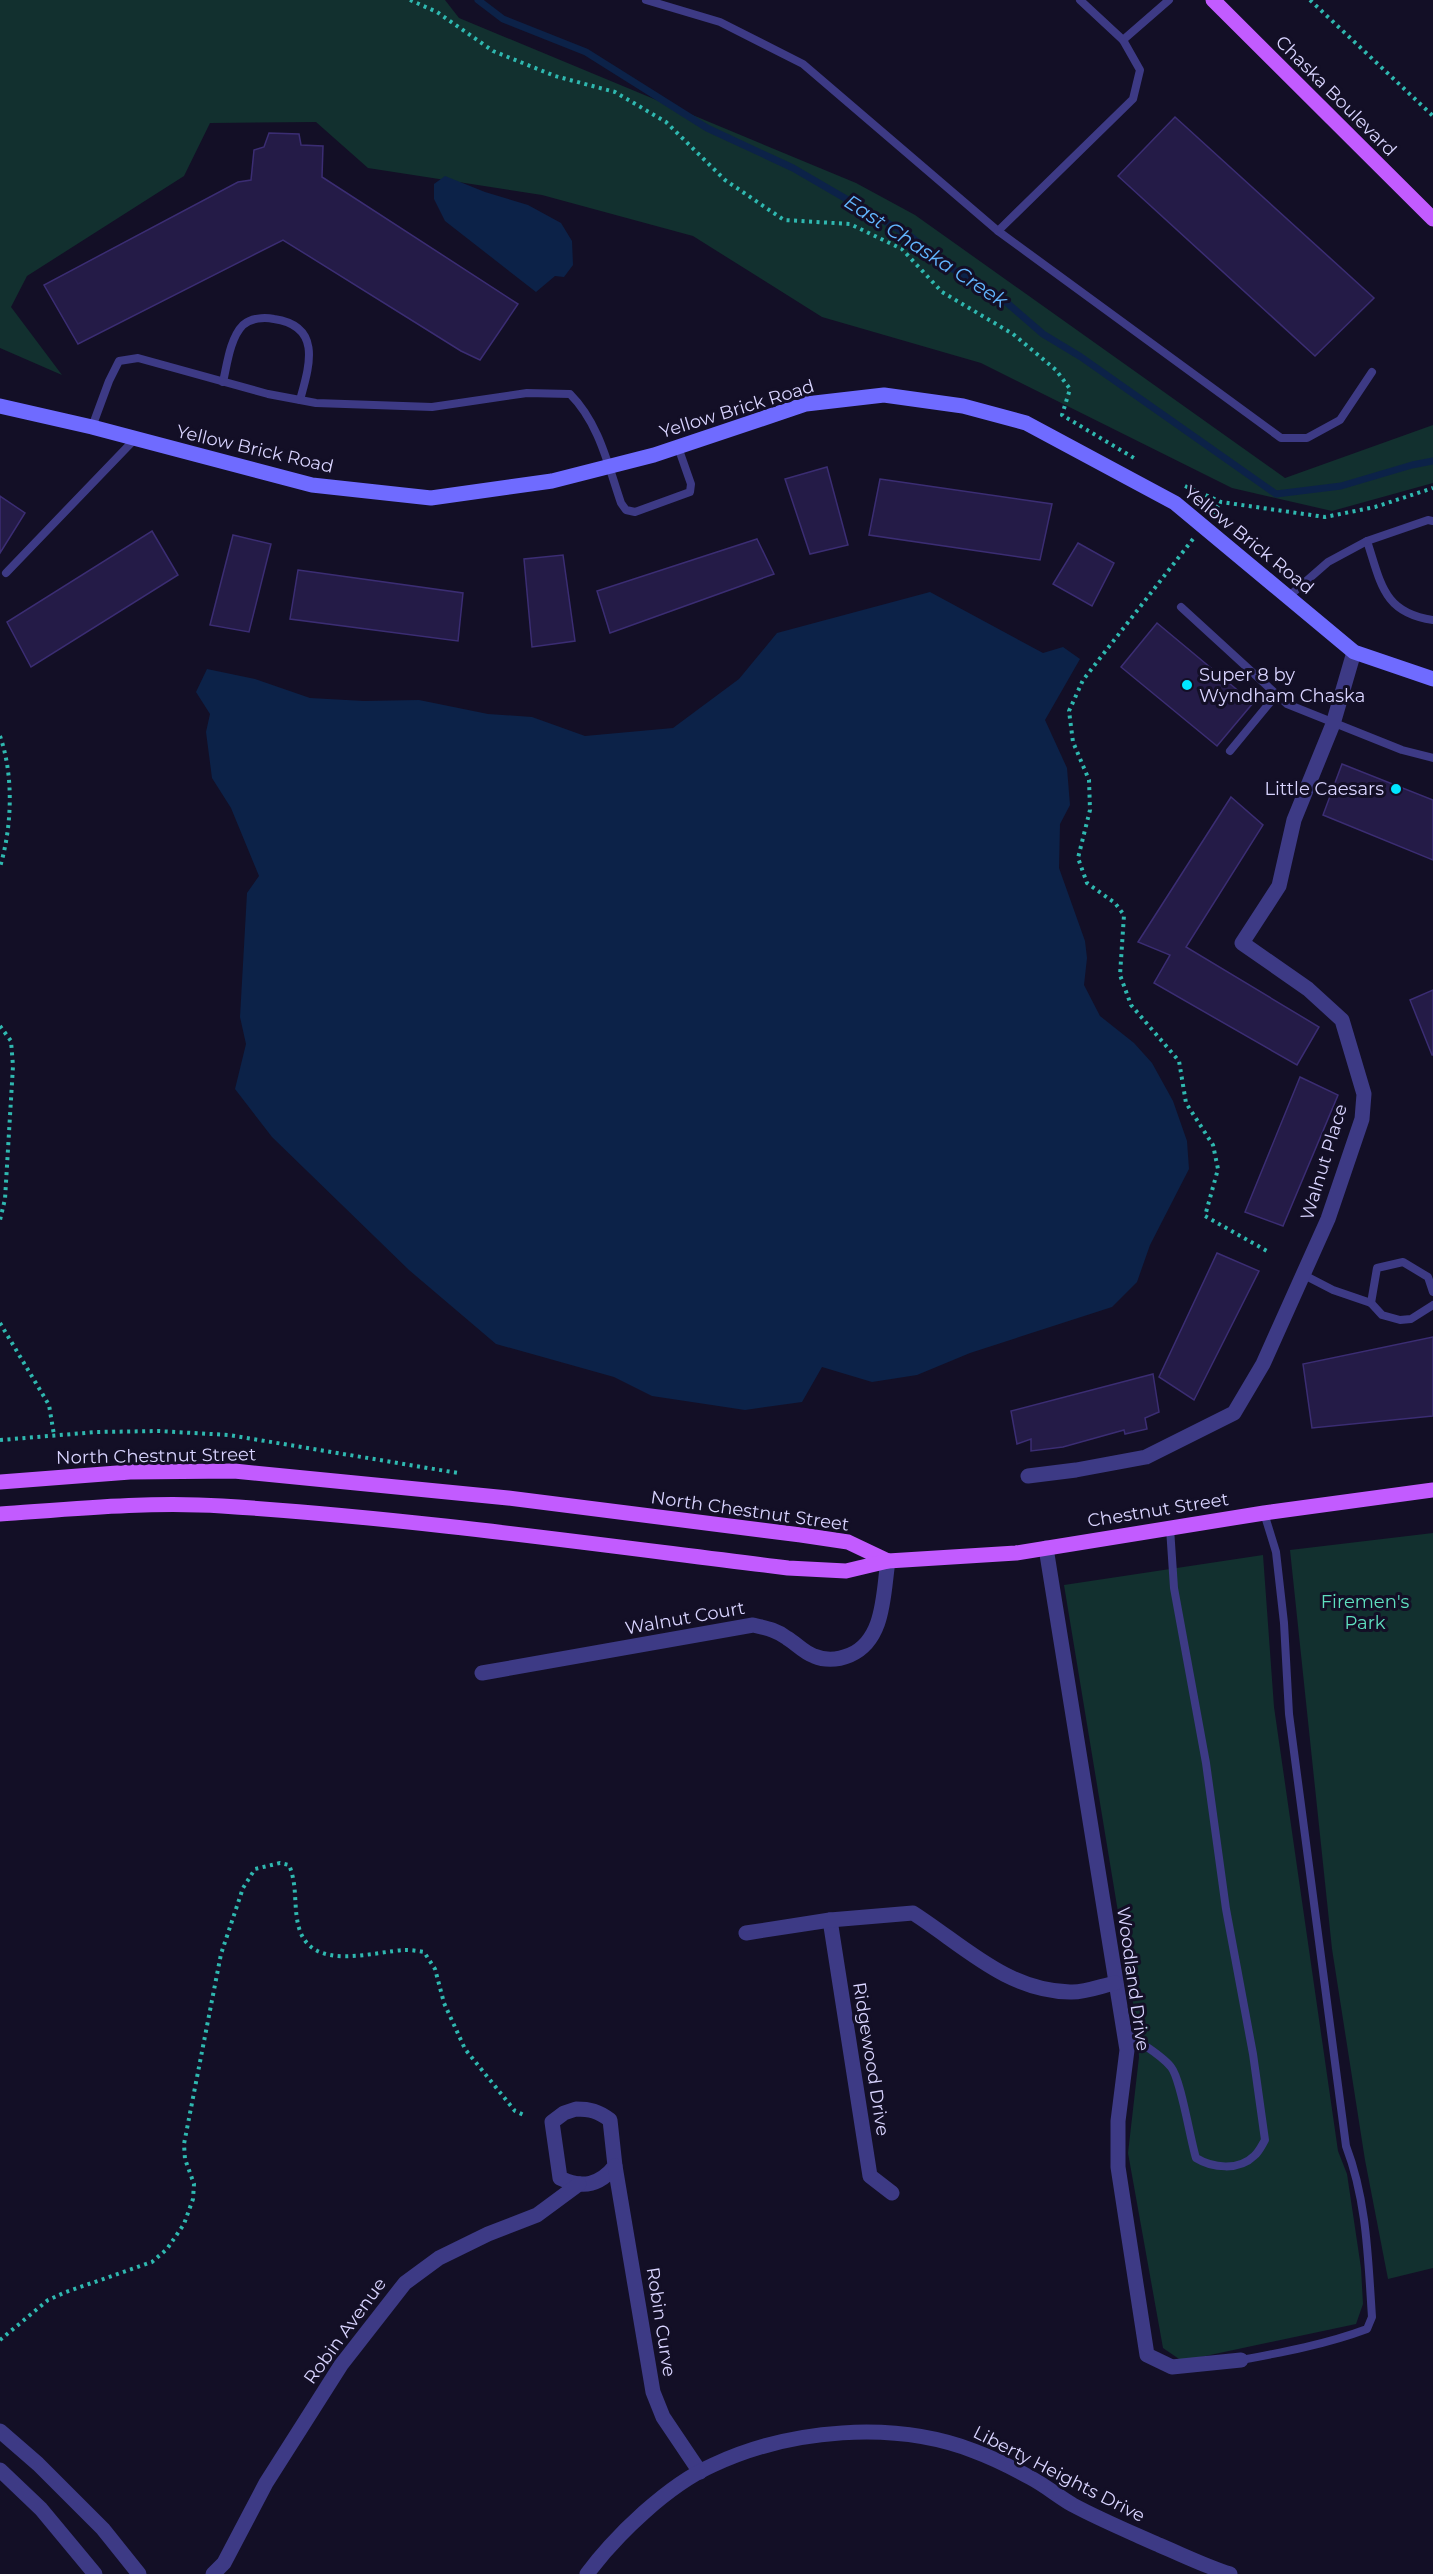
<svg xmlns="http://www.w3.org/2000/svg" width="1433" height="2574" viewBox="0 0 1433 2574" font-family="Montserrat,sans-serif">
<rect width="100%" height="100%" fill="#130f26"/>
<g fill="#12302f">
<polygon points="0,0 445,0 459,18 856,183 915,215 1285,478 1433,425 1433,483 1332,511 1232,488 981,363 822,317 693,236 542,195 368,168 316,122 210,123 184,176 27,276 11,307 62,375 0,348"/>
<polygon points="1433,1533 1433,2268 1388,2279 1365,2160 1332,1949 1290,1550"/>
<polygon points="1263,1555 1274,1707 1338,2151 1347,2174 1361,2268 1363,2304 1356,2324 1182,2361 1163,2348 1128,2153 1139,2057 1137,2027 1064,1585"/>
</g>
<g fill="#0c2248">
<polygon points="445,176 485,192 528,205 561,223 572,241 573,265 564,277 555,276 536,292 445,221 434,199 434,184"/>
<polygon points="930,592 1043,653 1063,647 1080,659 1045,720 1067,768 1070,805 1060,824 1059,868 1085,941 1087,958 1084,985 1100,1016 1134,1043 1152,1063 1173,1101 1187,1141 1189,1169 1150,1245 1137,1282 1112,1307 970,1353 917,1375 872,1382 822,1367 802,1402 745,1410 652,1396 614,1377 496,1344 409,1270 272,1137 235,1089 246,1044 240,1017 247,893 259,876 231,808 212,778 206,732 210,714 196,692 207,669 255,679 310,698 364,701 419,700 488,714 532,717 585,736 673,728 739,679 777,633"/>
</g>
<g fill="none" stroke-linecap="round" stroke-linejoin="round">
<polyline stroke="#0c2248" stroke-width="7" points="478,0 503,19 586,52 707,128 793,168 910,236 949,267 998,295 1043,334 1081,357 1276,494 1341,486 1412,465 1433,461"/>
</g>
<g fill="#241b47" stroke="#3b2d73" stroke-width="1.5">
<polygon points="1175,117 1374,298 1315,356 1118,176"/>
<polygon points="269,133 299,134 301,145 323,146 322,177 518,304 480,360 461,351 283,240 78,344 44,285 238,182 251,180 254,150 264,147"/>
<polygon points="827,467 848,545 810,554 785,479"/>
<polygon points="880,479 1052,504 1040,560 869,535"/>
<polygon points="0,496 25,513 0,553"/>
<polygon points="152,531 178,575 31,667 7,622"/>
<polygon points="233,535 271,544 249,632 210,625"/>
<polygon points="757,539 774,574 610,633 597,591"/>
<polygon points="1078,543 1114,563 1092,606 1053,584"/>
<polygon points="563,555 575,641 532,647 524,559"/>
<polygon points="298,570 463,593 458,641 290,619"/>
<polygon points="1157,623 1253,703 1217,746 1121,667"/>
<polygon points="1342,764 1433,800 1433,860 1323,815"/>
<polygon points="1231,797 1263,825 1186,947 1319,1027 1297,1065 1154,983 1170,955 1138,942"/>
<polygon points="1433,990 1433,1055 1432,1055 1410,1000"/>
<polygon points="1300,1077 1338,1095 1283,1226 1245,1212"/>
<polygon points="1217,1253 1259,1271 1194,1400 1159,1377"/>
<polygon points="1433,1337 1433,1416 1312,1428 1303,1364"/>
<polygon points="1153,1374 1159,1412 1145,1418 1147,1429 1125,1434 1124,1430 1063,1447 1031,1451 1031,1439 1017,1444 1011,1411"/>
</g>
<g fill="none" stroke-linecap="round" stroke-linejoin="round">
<g stroke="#2fb8b0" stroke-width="4" stroke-dasharray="3 4.5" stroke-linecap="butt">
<polyline points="410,0 437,12 493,51 555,76 615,92 666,122 725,180 784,220 850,224 902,249 942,292 1013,334 1056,370 1070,389 1062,415 1134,458"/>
<polyline points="1310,0 1433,116"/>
<polyline points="1185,486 1221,502 1325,517 1375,507 1433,488"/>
<polyline points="1212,514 1221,502"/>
<polyline points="1193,539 1083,680 1069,711 1073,742 1089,780 1090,810 1078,858 1087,883 1115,903 1124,915 1120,975 1131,1005 1179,1061 1186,1103 1213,1145 1218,1169 1205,1216 1267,1251"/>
<path d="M0 736C14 776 12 827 0 867"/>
<polyline points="0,1026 11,1041 13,1066 5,1199 0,1220"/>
<polyline points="0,1323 49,1405 54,1435"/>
<polyline points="0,1440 97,1432 158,1431 229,1435 458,1473"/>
<path d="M0 2340 48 2300 66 2292 152 2262 167 2249 184 2224 193 2199 194 2184 185 2159 184 2144 221 1954 243 1888 255 1869 280 1863 289 1865C298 1886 293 1907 299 1928 312 1973 374 1951 406 1950 412 1950 418 1951 424 1952L435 1969 444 2003 465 2049 515 2111 524 2115"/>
</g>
<g stroke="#3d3a85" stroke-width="8">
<polyline points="646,0 720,22 803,64 998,231 1133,99 1140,70 1123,40"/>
<polyline points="1080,0 1123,40 1169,0"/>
<polyline points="998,231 1281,438 1307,438 1340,420 1372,372"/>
<path d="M223 382C227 365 230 338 243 325 251 318 264 317 274 319 323 326 309 367 300 400"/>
<path d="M92 427 109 381 119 361 138 358 268 394 316 403 432 407 527 393 570 394C599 423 608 465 621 503L626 510 635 512 690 492 691 484 678 447"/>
<path d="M1367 541C1381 583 1383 613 1433 620"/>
<polyline points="6,573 134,440"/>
<polyline points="1288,597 1328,562 1367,541 1428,520 1433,521"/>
<polyline points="1181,607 1287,704 1402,750 1433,758"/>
<polyline points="1230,751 1277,694"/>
<polyline points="1304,1275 1333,1290 1371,1303 1382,1315 1400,1320 1411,1319 1433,1305"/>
<polyline points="1371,1303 1377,1268 1403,1262 1428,1277 1433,1292"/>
<path d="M1126 2032C1140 2044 1160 2053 1171 2067 1181 2079 1190 2139 1196 2158 1212 2168 1239 2171 1254 2156 1259 2152 1262 2145 1265 2140L1253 2054 1226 1909 1206 1763 1174 1588 1170 1528"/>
<path d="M1241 2360C1284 2352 1327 2344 1367 2329L1372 2317C1368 2259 1367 2201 1346 2146L1289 1714 1284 1623 1276 1552 1264 1513"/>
</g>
<g stroke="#3d3a85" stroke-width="15">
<polyline points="1028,1476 1076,1470 1146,1457 1234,1413 1263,1364 1328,1219 1362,1119 1364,1094 1342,1020 1308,989 1242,943 1279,886 1294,820 1333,724 1354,652"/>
<polyline points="1046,1548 1127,2050 1118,2121 1118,2167 1147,2355 1172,2367 1241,2360"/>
<path d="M482 1673 753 1625C766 1628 777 1630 787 1638 797 1644 803 1652 814 1656 826 1661 838 1660 850 1655 885 1640 883 1593 888 1561"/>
<polyline points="830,1920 870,2176 892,2193"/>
<path d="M746 1933 830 1920 913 1913C963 1945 1007 1991 1070 1992 1084 1993 1101 1986 1115 1983"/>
<path d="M576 2109C590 2109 598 2111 610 2120L615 2166C600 2185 582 2189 560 2178L552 2122 564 2113Z"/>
<polyline points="615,2166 653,2392 663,2417 700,2472"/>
<polyline points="0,2431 38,2464 103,2529 139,2574"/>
<polyline points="0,2470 41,2509 95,2574"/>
<polyline points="213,2574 224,2563 266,2483 341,2365 405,2283 439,2258 488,2234 537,2215 579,2184"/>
<path d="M587 2574C616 2535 668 2485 713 2465 790 2429 894 2420 974 2451 993 2458 1013 2468 1031 2478 1046 2486 1059 2497 1073 2505 1101 2520 1130 2532 1159 2545 1183 2555 1205 2566 1230 2574"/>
</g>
<polyline stroke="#6f6bff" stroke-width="15" points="0,406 92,427 312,485 431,498 552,481 654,455 806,404 884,395 963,406 1026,423 1175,503 1354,652 1433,679"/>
<g stroke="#c25bff" stroke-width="15">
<polyline points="1213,0 1433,219"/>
<polyline points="0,1482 130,1472 234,1471 508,1498 801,1535 848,1542 888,1561"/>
<path d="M0 1514C71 1509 150 1501 222 1506 411 1518 600 1545 788 1568L846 1571 888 1561 1016 1553 1264 1513 1433 1490"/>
</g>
</g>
<g fill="#00e5ff" stroke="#130f26" stroke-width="2">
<circle cx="1187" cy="685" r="6"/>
<circle cx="1396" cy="789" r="6"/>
</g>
<g text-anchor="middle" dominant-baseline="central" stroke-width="6" stroke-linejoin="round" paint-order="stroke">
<g font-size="18" fill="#d9d4ff" stroke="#130f26">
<text transform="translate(1336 96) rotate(45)">Chaska Boulevard</text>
<text transform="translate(737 409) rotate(-17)">Yellow Brick Road</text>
<text transform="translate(255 449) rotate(13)">Yellow Brick Road</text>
<text transform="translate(1249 540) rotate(39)">Yellow Brick Road</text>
<text transform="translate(1324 1162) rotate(-73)">Walnut Place</text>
<text transform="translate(156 1456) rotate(-1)">North Chestnut Street</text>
<text transform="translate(1158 1510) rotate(-9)">Chestnut Street</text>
<text transform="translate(750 1511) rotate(8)">North Chestnut Street</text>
<text transform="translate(685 1618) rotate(-10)">Walnut Court</text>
<text transform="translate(1133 1979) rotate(82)">Woodland Drive</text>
<text transform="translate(871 2059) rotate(81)">Ridgewood Drive</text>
<text transform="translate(661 2322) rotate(81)">Robin Curve</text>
<text transform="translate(345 2331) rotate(-54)">Robin Avenue</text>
<text transform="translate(1059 2474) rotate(27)">Liberty Heights Drive</text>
</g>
<g font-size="18" fill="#d9d4ff" stroke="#130f26" text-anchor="start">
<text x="1199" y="675">Super 8 by<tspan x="1199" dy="21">Wyndham Chaska</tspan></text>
<text x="1384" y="789" text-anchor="end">Little Caesars</text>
</g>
<g font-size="18" fill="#5fe0c0" stroke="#130f26">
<text x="1365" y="1602">Firemen's<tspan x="1365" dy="21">Park</tspan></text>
</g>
<g font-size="20" font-style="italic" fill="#62b6ff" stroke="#130f26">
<text transform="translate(926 251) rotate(33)">East Chaska Creek</text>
</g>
</g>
</svg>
